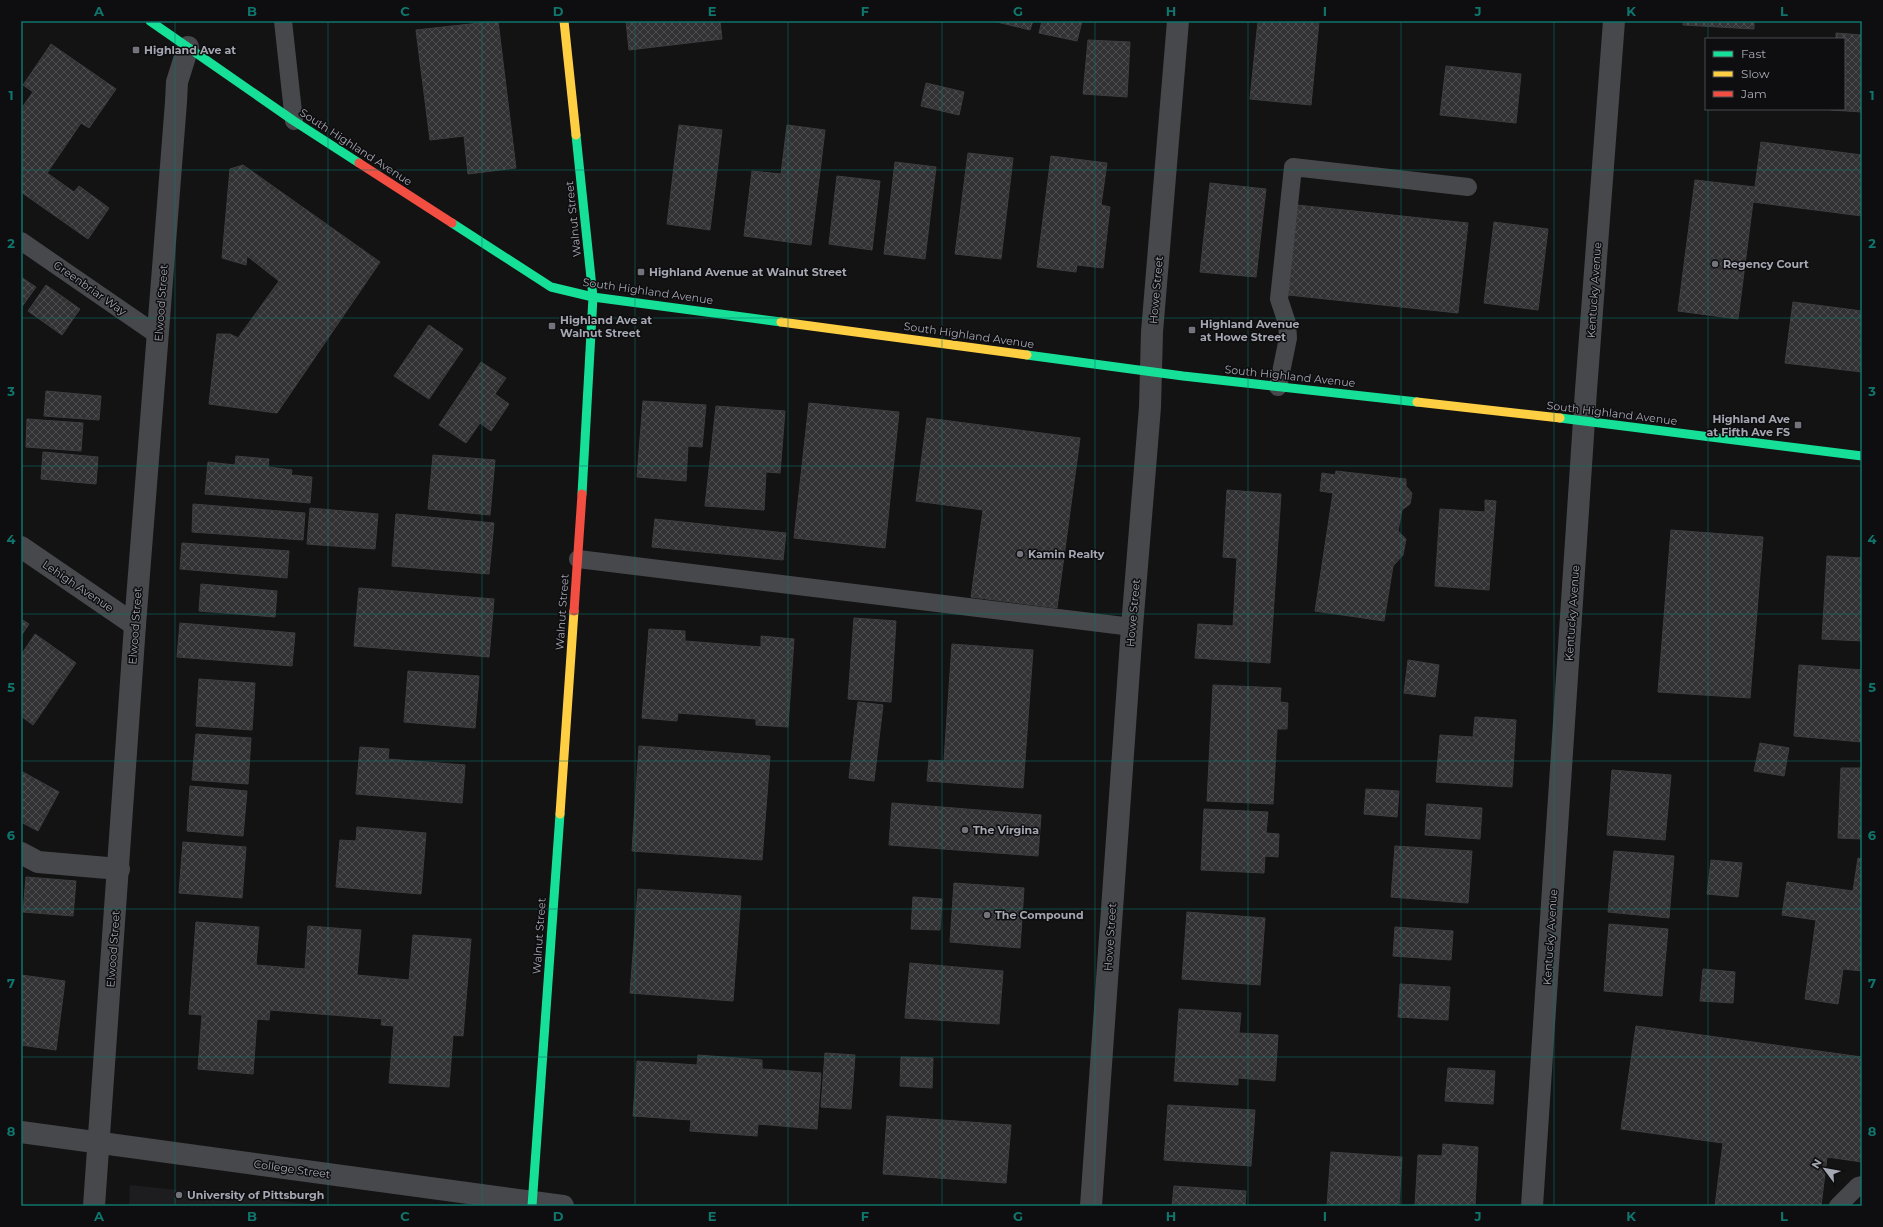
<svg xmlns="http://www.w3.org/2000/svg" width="1883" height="1227" viewBox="0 0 1883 1227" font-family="Montserrat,sans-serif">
<defs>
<pattern id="building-cross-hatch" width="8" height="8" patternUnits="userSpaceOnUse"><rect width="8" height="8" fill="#323234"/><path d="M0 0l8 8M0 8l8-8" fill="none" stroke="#4d4d4f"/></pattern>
</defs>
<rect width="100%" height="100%" fill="#131313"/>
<polygon fill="#1d1d1f" points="130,1185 328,1206 129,1206"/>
<g fill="url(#building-cross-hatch)" stroke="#3c3d3f">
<polygon points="498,21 516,168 468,174 464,136 430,140 416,30"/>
<polygon points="626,21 720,21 722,39 629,50"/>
<polygon points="993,21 1033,21 1030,30"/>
<polygon points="1042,21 1082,21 1077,41 1039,33"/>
<polygon points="1258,21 1319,21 1311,105 1250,99"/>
<polygon points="1683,21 1754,21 1754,29 1683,25"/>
<polygon points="1836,33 1862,35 1862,112 1831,110 1844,109 1844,39 1836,39"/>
<polygon points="1088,40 1130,42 1127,97 1083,94"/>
<polygon points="51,44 116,89 89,128 81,123 47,173 74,192 79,186 109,208 88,239 21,192 21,109 33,92 23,85"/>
<polygon points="1446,66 1521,74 1516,123 1440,115"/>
<polygon points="926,83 964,92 959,115 921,106"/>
<polygon points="679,125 722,130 710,230 667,224"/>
<polygon points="787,125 825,130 811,245 744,236 752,171 781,174"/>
<polygon points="1761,142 1862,155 1862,216 1753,202 1738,319 1678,311 1695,180 1755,187"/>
<polygon points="968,153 1013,158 1001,259 955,254"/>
<polygon points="1051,156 1107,163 1101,205 1110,207 1103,268 1077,265 1076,272 1037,267"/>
<polygon points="895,162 936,167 925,259 884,254"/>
<polygon points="243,165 380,262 277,413 209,404 217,334 230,334 238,338 279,281 247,256 246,265 222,258 230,169"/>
<polygon points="837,176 880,181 872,250 829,244"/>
<polygon points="1210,183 1266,189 1256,277 1200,272"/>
<polygon points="1297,205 1468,223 1458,313 1288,295"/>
<polygon points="1494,222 1548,229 1538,310 1484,303"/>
<polygon points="21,277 36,287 21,308"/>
<polygon points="46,285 80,309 62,335 28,311"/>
<polygon points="1793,302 1862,311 1862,372 1785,363"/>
<polygon points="429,325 463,349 429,399 394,376"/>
<polygon points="481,362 506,378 495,394 509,404 491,431 480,423 466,443 439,425"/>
<polygon points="46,391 101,396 99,420 44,416"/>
<polygon points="643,401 706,405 702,447 688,446 686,481 637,477"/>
<polygon points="809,403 899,412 885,548 794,538"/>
<polygon points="716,406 785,411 780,473 766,472 764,510 705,506"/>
<polygon points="927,418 1080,438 1057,608 971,597 983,510 916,501"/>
<polygon points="27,419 83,423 81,451 26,447"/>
<polygon points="43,452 98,457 96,484 41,479"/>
<polygon points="433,455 495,460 490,515 428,509"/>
<polygon points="236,456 269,459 268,467 292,470 291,475 312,477 310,503 205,494 208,462 235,465"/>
<polygon points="1336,471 1406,479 1406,486 1412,493 1410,504 1402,510 1398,531 1406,539 1403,555 1393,566 1384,621 1315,611 1333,493 1320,491 1322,473 1335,475"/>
<polygon points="1227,490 1281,494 1270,663 1195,658 1198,624 1233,626 1237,558 1223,557"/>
<polygon points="1485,500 1496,501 1489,590 1435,586 1440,509 1485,512"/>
<polygon points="193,504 305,513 303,540 192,532"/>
<polygon points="310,508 378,514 375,549 307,544"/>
<polygon points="396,514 494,523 489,574 392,566"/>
<polygon points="655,519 786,533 783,560 652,547"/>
<polygon points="1671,530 1763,537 1750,698 1658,692"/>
<polygon points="182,543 289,551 287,578 180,569"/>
<polygon points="1827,556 1862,558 1862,641 1822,639"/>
<polygon points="201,584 277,591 275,617 199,611"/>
<polygon points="359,588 494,599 489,657 354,646"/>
<polygon points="854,618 896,621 891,702 848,699"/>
<polygon points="21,619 29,624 21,636"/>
<polygon points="180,623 295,633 292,666 177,657"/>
<polygon points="649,629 685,631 685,641 761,647 761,636 794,639 788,727 756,725 756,719 678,713 677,721 642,718"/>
<polygon points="35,634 76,663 33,725 21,716 21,655"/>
<polygon points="952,644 1033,650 1023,788 927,781 929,760 944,761"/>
<polygon points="1408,660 1439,665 1435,697 1404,693"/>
<polygon points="1799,665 1862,670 1862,742 1794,736"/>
<polygon points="408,671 479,676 475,728 404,722"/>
<polygon points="199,679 255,683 252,730 196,726"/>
<polygon points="1213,685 1281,688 1280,702 1288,703 1287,729 1277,729 1273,804 1207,801"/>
<polygon points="858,702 883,705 874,781 849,778"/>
<polygon points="1475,717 1516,720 1512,787 1436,782 1440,735 1473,737"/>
<polygon points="196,734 251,738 248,784 192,780"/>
<polygon points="1760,743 1789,748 1784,776 1754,771"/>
<polygon points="639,746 770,756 762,860 632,851"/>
<polygon points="360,747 389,749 388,759 465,765 462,803 356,794"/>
<polygon points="1841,768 1862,768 1862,839 1838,838"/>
<polygon points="1612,770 1671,775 1665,840 1607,835"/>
<polygon points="21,771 59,792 38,831 21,822"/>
<polygon points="190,786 247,791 243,836 187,831"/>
<polygon points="1366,789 1399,791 1397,817 1364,814"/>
<polygon points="892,803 1041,815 1038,856 889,845"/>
<polygon points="1427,804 1482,808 1480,839 1425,835"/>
<polygon points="1204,809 1268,812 1266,833 1279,834 1278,857 1265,856 1264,873 1201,870"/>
<polygon points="357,827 426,833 421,894 336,887 340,840 356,841"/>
<polygon points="183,842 246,847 242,898 179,893"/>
<polygon points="1395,846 1472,851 1468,903 1391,897"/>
<polygon points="1614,851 1674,856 1669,918 1608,912"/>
<polygon points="1858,858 1862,859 1862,971 1843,969 1838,1004 1805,999 1816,920 1782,915 1787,882 1853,891"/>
<polygon points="1711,860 1742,863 1738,897 1707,894"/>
<polygon points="26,877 76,881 73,916 23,912"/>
<polygon points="954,883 1024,888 1020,948 950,942"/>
<polygon points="638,889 741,896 733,1001 630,993"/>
<polygon points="913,897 942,899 940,930 911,929"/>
<polygon points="1187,912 1265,918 1260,985 1182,979"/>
<polygon points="196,922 259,927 256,965 305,969 308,926 361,930 357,975 409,980 413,935 471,939 463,1036 453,1035 449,1087 389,1083 394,1026 381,1025 382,1019 270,1010 269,1020 257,1019 253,1074 198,1069 202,1015 189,1014"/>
<polygon points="1609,924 1668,929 1662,996 1604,991"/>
<polygon points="1395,927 1453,931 1451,960 1393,956"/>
<polygon points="910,963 1003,971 999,1024 905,1018"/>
<polygon points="1703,969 1735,972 1733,1003 1700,1001"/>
<polygon points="21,975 65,981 56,1050 21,1045"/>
<polygon points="1400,984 1450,987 1448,1020 1398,1017"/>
<polygon points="1179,1009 1241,1013 1239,1033 1278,1035 1275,1081 1238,1078 1238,1085 1174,1081"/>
<polygon points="1636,1026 1862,1057 1862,1162 1827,1157 1821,1206 1715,1206 1723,1143 1621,1129"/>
<polygon points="825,1053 855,1055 851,1109 821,1107"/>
<polygon points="698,1055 762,1060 762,1069 821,1073 817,1129 758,1124 757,1136 690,1131 691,1120 633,1116 637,1061 697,1065"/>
<polygon points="901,1057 933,1058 932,1088 900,1086"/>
<polygon points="1448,1068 1495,1071 1493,1104 1445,1101"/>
<polygon points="1168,1105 1255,1110 1251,1166 1164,1160"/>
<polygon points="887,1116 1011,1125 1006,1183 883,1174"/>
<polygon points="1443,1144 1478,1147 1475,1206 1415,1206 1418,1155 1442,1156"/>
<polygon points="1331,1152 1402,1157 1399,1206 1327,1206"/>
<polygon points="1174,1186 1246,1191 1245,1206 1172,1206"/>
</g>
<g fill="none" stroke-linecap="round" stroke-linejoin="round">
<g stroke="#47484c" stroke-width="18">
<polyline points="283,21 294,121"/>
<polyline points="21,241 159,336"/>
<polyline points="1278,387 1288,338 1287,323 1279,299 1293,167 1468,187"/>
<polyline points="578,559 1132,627"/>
<polyline points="1838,1206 1858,1186 1862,1185"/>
</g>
<g stroke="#47484c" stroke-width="22">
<polyline points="21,547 135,625"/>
<polyline points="21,853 38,862 119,869"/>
<polyline points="21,1132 563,1206"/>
<polyline points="94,1206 135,625 176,102 177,82 188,47"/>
<polyline points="1091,1206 1132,627 1150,407 1152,332 1178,21"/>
<polyline points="1532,1206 1586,390 1614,21"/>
</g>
<g stroke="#16e098" stroke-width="9">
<polyline points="150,21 294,121 359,163"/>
<polyline points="576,135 593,297 582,494"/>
<polyline points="452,223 551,287 593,297 781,322"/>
<polyline points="1027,355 1183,376 1417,402"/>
<polyline points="1560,418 1862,456"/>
<polyline points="532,1206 560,814"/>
</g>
<g stroke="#ffcf43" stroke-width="9">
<polyline points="564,21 576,135"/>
<polyline points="781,322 1027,355"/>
<polyline points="1417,402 1560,418"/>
<polyline points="560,814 574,611"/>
</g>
<g stroke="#f24e42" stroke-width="9">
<polyline points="359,163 452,223"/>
<polyline points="574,611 582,494"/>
</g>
</g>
<path fill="none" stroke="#0f766e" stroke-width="1" stroke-opacity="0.55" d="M175 21V1206M328 21V1206M482 21V1206M635 21V1206M788 21V1206M942 21V1206M1095 21V1206M1248 21V1206M1401 21V1206M1554 21V1206M1708 21V39M1708 109V1206M21 170H1862M21 318H1862M21 466H1862M21 614H1862M21 761H1862M21 909H1862M21 1057H1862"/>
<g fill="#72737b" stroke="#0e0d0f" stroke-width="1.5">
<rect x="132" y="46" width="8" height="8" rx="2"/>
<circle cx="1715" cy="264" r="4"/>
<rect x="637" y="268" width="8" height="8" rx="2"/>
<rect x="548" y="322" width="8" height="8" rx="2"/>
<rect x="1188" y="326" width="8" height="8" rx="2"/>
<rect x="1794" y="421" width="8" height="8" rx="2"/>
<circle cx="1020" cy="554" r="4"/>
<circle cx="965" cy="830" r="4"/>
<circle cx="987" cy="915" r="4"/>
<circle cx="179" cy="1195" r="4"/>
</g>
<g text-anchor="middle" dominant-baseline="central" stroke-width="3" stroke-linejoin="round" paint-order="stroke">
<g font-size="11" font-weight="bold" fill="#a5a7b3" stroke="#0e0d0f" text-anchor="start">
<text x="144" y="50">Highland Ave at</text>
<text x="1723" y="264">Regency Court</text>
<text x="649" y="272">Highland Avenue at Walnut Street</text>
<text x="560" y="320">Highland Ave at<tspan x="560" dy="13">Walnut Street</tspan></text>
<text x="1200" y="324">Highland Avenue<tspan x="1200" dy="13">at Howe Street</tspan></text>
<text x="1790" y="419" text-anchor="end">Highland Ave<tspan x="1790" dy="13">at Fifth Ave FS</tspan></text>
<text x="1028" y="554">Kamin Realty</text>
<text x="973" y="830">The Virgina</text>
<text x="995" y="915">The Compound</text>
<text x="187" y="1195">University of Pittsburgh</text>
</g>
<g font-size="11" fill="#a5a7b3" stroke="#0e0d0f">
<text transform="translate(356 147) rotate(33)">South Highland Avenue</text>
<text transform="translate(573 219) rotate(-96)">Walnut Street</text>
<text transform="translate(90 288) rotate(35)">Greenbriar Way</text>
<text transform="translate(1156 290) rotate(-85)">Howe Street</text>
<text transform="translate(1594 290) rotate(-86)">Kentucky Avenue</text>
<text transform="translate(648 291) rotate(8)">South Highland Avenue</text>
<text transform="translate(161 303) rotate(-86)">Elwood Street</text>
<text transform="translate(969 335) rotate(8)">South Highland Avenue</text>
<text transform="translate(1290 376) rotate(6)">South Highland Avenue</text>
<text transform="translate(1612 413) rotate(7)">South Highland Avenue</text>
<text transform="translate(78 586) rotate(34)">Lehigh Avenue</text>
<text transform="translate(562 612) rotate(-86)">Walnut Street</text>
<text transform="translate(1133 613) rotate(-85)">Howe Street</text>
<text transform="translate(1572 613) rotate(-86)">Kentucky Avenue</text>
<text transform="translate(135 626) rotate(-86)">Elwood Street</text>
<text transform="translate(539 936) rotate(-86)">Walnut Street</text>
<text transform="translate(1110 937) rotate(-86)">Howe Street</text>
<text transform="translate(1550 937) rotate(-86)">Kentucky Avenue</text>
<text transform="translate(113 949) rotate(-86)">Elwood Street</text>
<text transform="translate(292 1169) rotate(8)">College Street</text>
</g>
</g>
<rect width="1883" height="1227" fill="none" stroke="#0e0d0f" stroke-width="44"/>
<rect x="1705" y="38" width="140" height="72" fill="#0e0d0f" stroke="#4a4b51"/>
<rect x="1713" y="51" width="20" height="6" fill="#16e098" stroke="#4a4b51"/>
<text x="1741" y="58" font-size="12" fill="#a5a7b3">Fast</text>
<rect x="1713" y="71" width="20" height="6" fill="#ffcf43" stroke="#4a4b51"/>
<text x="1741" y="78" font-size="12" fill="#a5a7b3">Slow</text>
<rect x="1713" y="91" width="20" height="6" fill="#f24e42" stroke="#4a4b51"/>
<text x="1741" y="98" font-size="12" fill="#a5a7b3">Jam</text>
<g transform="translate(1825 1169) rotate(302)" stroke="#0e0d0f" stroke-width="3" paint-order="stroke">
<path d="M0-3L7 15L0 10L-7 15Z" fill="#a5a7b3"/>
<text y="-6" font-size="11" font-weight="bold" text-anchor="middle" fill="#a5a7b3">N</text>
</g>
<rect x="22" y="22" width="1839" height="1183" fill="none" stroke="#0f766e" stroke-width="1.5"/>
<g font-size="13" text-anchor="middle" font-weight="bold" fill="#0f766e">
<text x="99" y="16">A</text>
<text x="252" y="16">B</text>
<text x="405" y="16">C</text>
<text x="558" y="16">D</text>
<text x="712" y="16">E</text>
<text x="865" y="16">F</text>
<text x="1018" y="16">G</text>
<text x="1171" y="16">H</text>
<text x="1325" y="16">I</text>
<text x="1478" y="16">J</text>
<text x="1631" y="16">K</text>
<text x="1784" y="16">L</text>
<text x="11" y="100">1</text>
<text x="1872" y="100">1</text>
<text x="11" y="248">2</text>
<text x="1872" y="248">2</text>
<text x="11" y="396">3</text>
<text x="1872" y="396">3</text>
<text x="11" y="544">4</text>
<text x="1872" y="544">4</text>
<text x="11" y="692">5</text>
<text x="1872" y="692">5</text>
<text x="11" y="840">6</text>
<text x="1872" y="840">6</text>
<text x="11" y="988">7</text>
<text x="1872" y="988">7</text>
<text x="11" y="1136">8</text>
<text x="1872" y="1136">8</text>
<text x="99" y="1221">A</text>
<text x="252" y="1221">B</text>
<text x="405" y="1221">C</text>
<text x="558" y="1221">D</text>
<text x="712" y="1221">E</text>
<text x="865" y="1221">F</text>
<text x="1018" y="1221">G</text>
<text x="1171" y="1221">H</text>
<text x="1325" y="1221">I</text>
<text x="1478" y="1221">J</text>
<text x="1631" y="1221">K</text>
<text x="1784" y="1221">L</text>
</g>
</svg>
